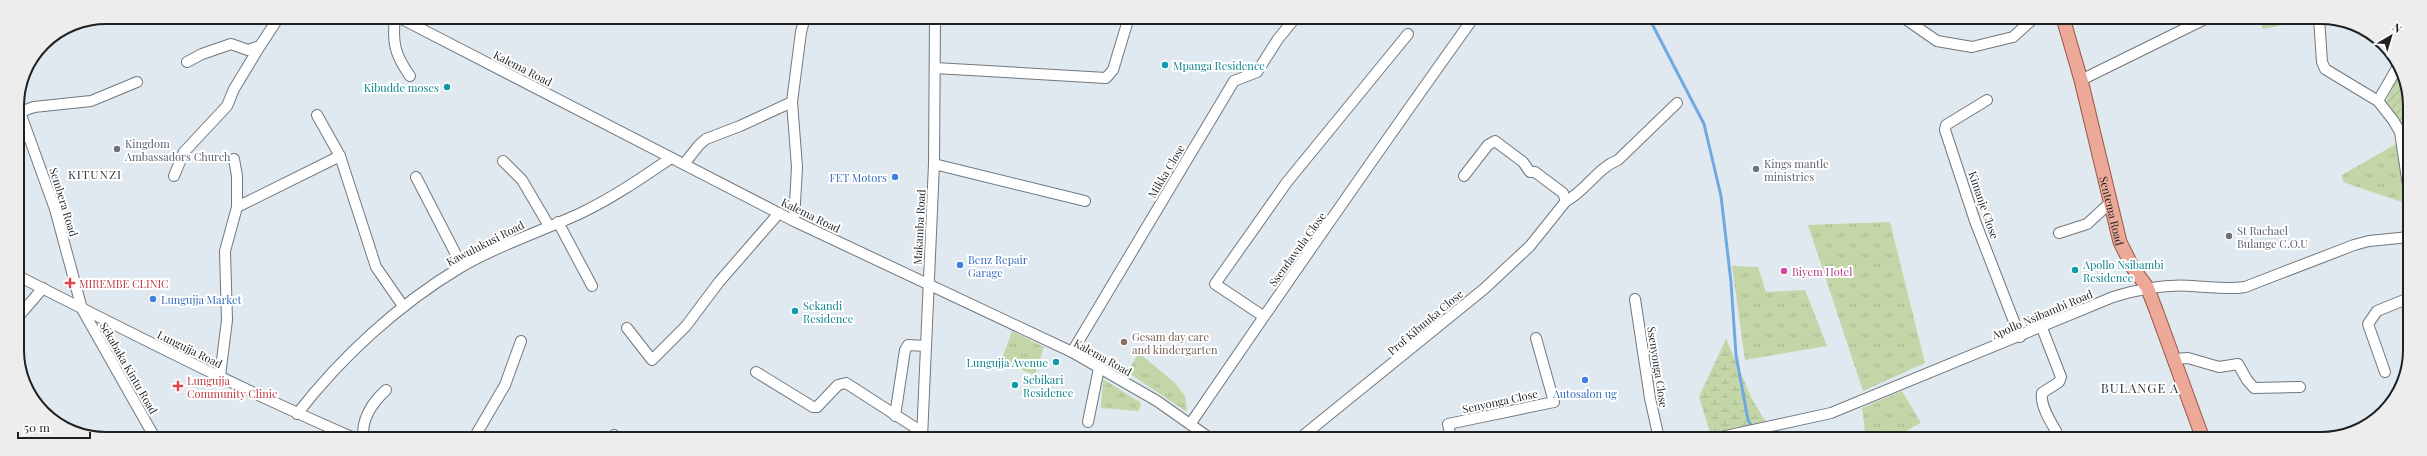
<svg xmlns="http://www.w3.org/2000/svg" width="2427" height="456" viewBox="0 0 2427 456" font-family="'Playfair Display',serif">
<defs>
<pattern id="grass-tufts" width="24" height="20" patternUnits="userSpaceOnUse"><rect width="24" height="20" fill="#c3d6a7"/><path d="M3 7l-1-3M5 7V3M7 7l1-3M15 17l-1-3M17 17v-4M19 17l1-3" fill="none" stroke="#a7b790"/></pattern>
<pattern id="wetland-marsh" width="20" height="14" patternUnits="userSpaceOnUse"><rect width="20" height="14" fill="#c3d6a7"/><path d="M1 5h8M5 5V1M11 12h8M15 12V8" fill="none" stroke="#a7b790"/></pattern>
<pattern id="garden-furrows" width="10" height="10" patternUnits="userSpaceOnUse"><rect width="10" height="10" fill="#c3d6a7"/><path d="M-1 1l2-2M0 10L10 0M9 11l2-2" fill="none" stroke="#a7b790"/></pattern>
</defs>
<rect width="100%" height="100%" fill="#e0e9ef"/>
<g fill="url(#grass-tufts)">
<polygon points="2396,144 2405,203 2343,182 2342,175"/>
<polygon points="1890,222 1925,363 1863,391 1808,225"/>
<polygon points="1732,266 1758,267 1766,292 1805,290 1827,346 1745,360"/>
<polygon points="1012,331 1044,347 1035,375 1001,362"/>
<polygon points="1139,353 1175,383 1185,396 1187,412 1127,372"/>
<polygon points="1103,379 1141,403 1139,411 1101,408"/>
<polygon points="1902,391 1921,423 1898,435 1899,439 1866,439 1862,408"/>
</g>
<polygon fill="url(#wetland-marsh)" points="1726,339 1752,399 1776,439 1712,439 1699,397"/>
<g fill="url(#garden-furrows)">
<polygon points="2260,18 2313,18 2313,19 2263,29"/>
<polygon points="2400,74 2408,88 2408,121 2404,126 2386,101"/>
</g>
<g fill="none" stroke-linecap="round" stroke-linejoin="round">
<polyline stroke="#6fa9e1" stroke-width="3" points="1649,18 1704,124 1721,196 1731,282 1736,355 1748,420 1759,439"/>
<g stroke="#71787e" stroke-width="12">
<g id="minor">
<path d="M395 17C392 43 395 55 410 76"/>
<polyline points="398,17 794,221 1072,352 1157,401 1211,439"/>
<polyline points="1904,18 1937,41 1972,47 2013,37 2034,18"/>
<polyline points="2319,18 2322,62 2325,69 2378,101 2393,120 2400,132 2409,192"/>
<polyline points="187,62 202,54 231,44 248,50 260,46 279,17"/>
<polyline points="935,68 1106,78 1113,70 1129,17"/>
<polyline points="2081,80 2207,18"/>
<polyline points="1987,100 1946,125 1945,130 1975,221 2020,337"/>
<polyline points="2378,101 2397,68"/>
<polyline points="792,102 797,167 794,221"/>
<polyline points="17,104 55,209 82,309 155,438"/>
<polyline points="20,112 34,107 91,101 137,82"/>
<polyline points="317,115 340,156 376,267 403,306"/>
<polyline points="503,161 522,180 549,226"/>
<polyline points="684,164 699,145 706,139 740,126 792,102 801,32 805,17"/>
<polyline points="934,164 1085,201"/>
<polyline points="174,176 184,152 227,106 234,89 260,46"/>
<polyline points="416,177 462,266"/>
<path d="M1566 201C1586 191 1597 168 1618 160L1677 103"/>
<polyline points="237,207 340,156"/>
<polyline points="558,222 592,286"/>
<polyline points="2059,233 2087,224 2111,202"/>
<path d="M18 276C129 332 240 389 354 438"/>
<polyline points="1635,299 1650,398 1659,439"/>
<polyline points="1263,316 1215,284 1287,182 1408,34"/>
<polyline points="18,317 43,288"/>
<polyline points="627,328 652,360 686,326 719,282 779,213"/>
<path d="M2042 328 2061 377 2059 382 2042 393C2040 405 2050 421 2056 431L2055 439"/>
<polyline points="1072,352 1234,81 1257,72 1278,39 1296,17"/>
<polyline points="2175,359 2188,358 2219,367 2238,364 2247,380 2254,388 2300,387"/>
<polyline points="756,372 813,407 817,407 838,385 846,383 922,432"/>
<polyline points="2385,372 2368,324 2377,311 2409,298"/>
<polyline points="220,376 227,320 225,251 237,207 237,176 234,159"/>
<path d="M297 414C342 356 399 304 461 267 500 244 543 231 583 212 614 197 643 177 671 158"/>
<polyline points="895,416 905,350 908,345 926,346"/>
<polyline points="1088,422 1099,368"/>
<path d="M1191 423C1284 287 1378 151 1474 17"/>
<path d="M364 438C360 420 373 402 386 390"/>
<polyline points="474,438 505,385 521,341"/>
<polyline points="613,438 614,435"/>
<polyline points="922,438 934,164 935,17"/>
<polyline points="1299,439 1484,289 1530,246 1566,201 1563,193 1535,172 1530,172 1523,162 1495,141 1488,145 1464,176"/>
<polyline points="1451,439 1448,424 1554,402 1536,338"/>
<path d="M1712 439 1831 413 2113 297C2139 289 2164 284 2192 286 2211 287 2227 290 2245 287L2354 245 2369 241 2409 237"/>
</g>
</g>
<g stroke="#9c5443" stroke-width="15">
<g id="major">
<path id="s1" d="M2063 18 2081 80 2120 242 2133 268 2147 287 2156 310 2203 439"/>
</g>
</g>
<use href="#minor" stroke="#fff" stroke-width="10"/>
<use href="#major" stroke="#eca998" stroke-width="13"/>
</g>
<g fill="#0f9aa8" stroke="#fff" stroke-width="1.5">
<circle cx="1165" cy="65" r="4"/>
<circle cx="447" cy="87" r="4"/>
<circle cx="2075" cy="270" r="4"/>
<circle cx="795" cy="311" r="4"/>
<circle cx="1056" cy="362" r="4"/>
<circle cx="1015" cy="385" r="4"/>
</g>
<g fill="#6b7280" stroke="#fff" stroke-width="1.5">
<circle cx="117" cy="149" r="4"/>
<circle cx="1756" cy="169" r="4"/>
<circle cx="2229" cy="236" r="4"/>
</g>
<g fill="#3f7fe0" stroke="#fff" stroke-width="1.5">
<circle cx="895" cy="177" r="4"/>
<circle cx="960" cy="265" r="4"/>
<circle cx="153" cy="299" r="4"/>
<circle cx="1585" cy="380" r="4"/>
</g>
<circle fill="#d1479c" stroke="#fff" stroke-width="1.5" cx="1784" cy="271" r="4"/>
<g fill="#e0444e" stroke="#fff" stroke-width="1.5">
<path d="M68 277h4v4h4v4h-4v4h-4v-4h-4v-4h4z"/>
<path d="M176 380h4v4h4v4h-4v4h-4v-4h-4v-4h4z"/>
</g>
<circle fill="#8d6e63" stroke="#fff" stroke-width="1.5" cx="1124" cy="342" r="4"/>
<g text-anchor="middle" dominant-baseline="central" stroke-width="4" stroke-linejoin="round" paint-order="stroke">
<g font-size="11" fill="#0d838f" stroke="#fff" text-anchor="start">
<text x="1173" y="65">Mpanga Residence</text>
<text x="439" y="87" text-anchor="end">Kibudde moses</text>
<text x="2083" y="264">Apollo Nsibambi<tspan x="2083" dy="13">Residence</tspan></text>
<text x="803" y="305">Sekandi<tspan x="803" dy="13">Residence</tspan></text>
<text x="1048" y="362" text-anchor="end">Lungujja Avenue</text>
<text x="1023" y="379">Sebikari<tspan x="1023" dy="13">Residence</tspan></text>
</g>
<g font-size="11" fill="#1e2124" stroke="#fff">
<text transform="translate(523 68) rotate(27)">Kalema Road</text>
<text transform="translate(1166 171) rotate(-59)">Mikka Close</text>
<text transform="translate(64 202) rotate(73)">Sembera Road</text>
<text transform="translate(1984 205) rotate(71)">Kimanje Close</text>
<text stroke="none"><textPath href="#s1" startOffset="199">Sentema Road</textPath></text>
<text transform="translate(811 215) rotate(26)">Kalema Road</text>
<text transform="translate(919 227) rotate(-87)">Makamba Road</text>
<text transform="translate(485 243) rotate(-27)">Kawulukusi Road</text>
<text transform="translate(1297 249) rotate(-54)">Ssendawula Close</text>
<text transform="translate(2042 314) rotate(-23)">Apollo Nsibambi Road</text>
<text transform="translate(1425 322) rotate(-40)">Prof Kibuuka Close</text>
<text transform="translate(190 349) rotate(26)">Lungujja Road</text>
<text transform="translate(1103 357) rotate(29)">Kalema Road</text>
<text transform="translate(1658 367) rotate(81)">Ssenyonga Close</text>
<text transform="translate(129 368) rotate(60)">Sekabaka Kintu Road</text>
<text transform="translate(1500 401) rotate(-12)">Senyonga Close</text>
</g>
<g font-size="11" fill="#5b616d" stroke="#fff" text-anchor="start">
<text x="125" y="143">Kingdom<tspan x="125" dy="13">Ambassadors Church</tspan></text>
<text x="1764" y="163">Kings mantle<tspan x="1764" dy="13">ministries</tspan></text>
<text x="2237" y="230">St Rachael<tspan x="2237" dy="13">Bulange C.O.U</tspan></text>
</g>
<g font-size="11" fill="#366cbe" stroke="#fff" text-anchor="start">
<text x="887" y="177" text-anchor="end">FET Motors</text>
<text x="968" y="259">Benz Repair<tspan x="968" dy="13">Garage</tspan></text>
<text x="161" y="299">Lungujja Market</text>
<text x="1585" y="393" text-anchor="middle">Autosalon ug</text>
</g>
<g font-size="11" fill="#b23c85" stroke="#fff" text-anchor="start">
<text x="1792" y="271">Biyem Hotel</text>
</g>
<g font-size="11" fill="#be3a42" stroke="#fff" text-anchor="start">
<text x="79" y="283">MIREMBE CLINIC</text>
<text x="187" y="380">Lungujja<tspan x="187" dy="13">Community Clinic</tspan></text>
</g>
<g font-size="11" fill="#785e54" stroke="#fff" text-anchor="start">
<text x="1132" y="336">Gesam day care<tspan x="1132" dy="13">and kindergarten</tspan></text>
</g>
<g font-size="12" letter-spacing="1" fill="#32393e" stroke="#fff">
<text x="95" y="174">KITUNZI</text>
</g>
<g font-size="13" letter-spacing="1" fill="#32393e" stroke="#fff">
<text x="2140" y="387">BULANGE A</text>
</g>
</g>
<path d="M0 0H2427V456H0ZM106 24H2321A82 82 0 0 1 2403 106V350A82 82 0 0 1 2321 432H106A82 82 0 0 1 24 350V106A82 82 0 0 1 106 24Z" fill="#ededed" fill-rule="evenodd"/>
<path fill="none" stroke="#1e2124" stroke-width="2" d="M106 24H2321A82 82 0 0 1 2403 106V350A82 82 0 0 1 2321 432H106A82 82 0 0 1 24 350V106A82 82 0 0 1 106 24Z"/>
<g transform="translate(2391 36) rotate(38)" stroke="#ffffff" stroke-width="3" paint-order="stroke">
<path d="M0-3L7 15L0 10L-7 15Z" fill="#1e2124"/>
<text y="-6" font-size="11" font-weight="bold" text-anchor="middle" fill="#1e2124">N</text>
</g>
<path d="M18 432v6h72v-6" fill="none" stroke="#1e2124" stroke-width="2"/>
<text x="24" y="432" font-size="12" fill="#1e2124" stroke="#ffffff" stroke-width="3" paint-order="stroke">50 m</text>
</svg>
